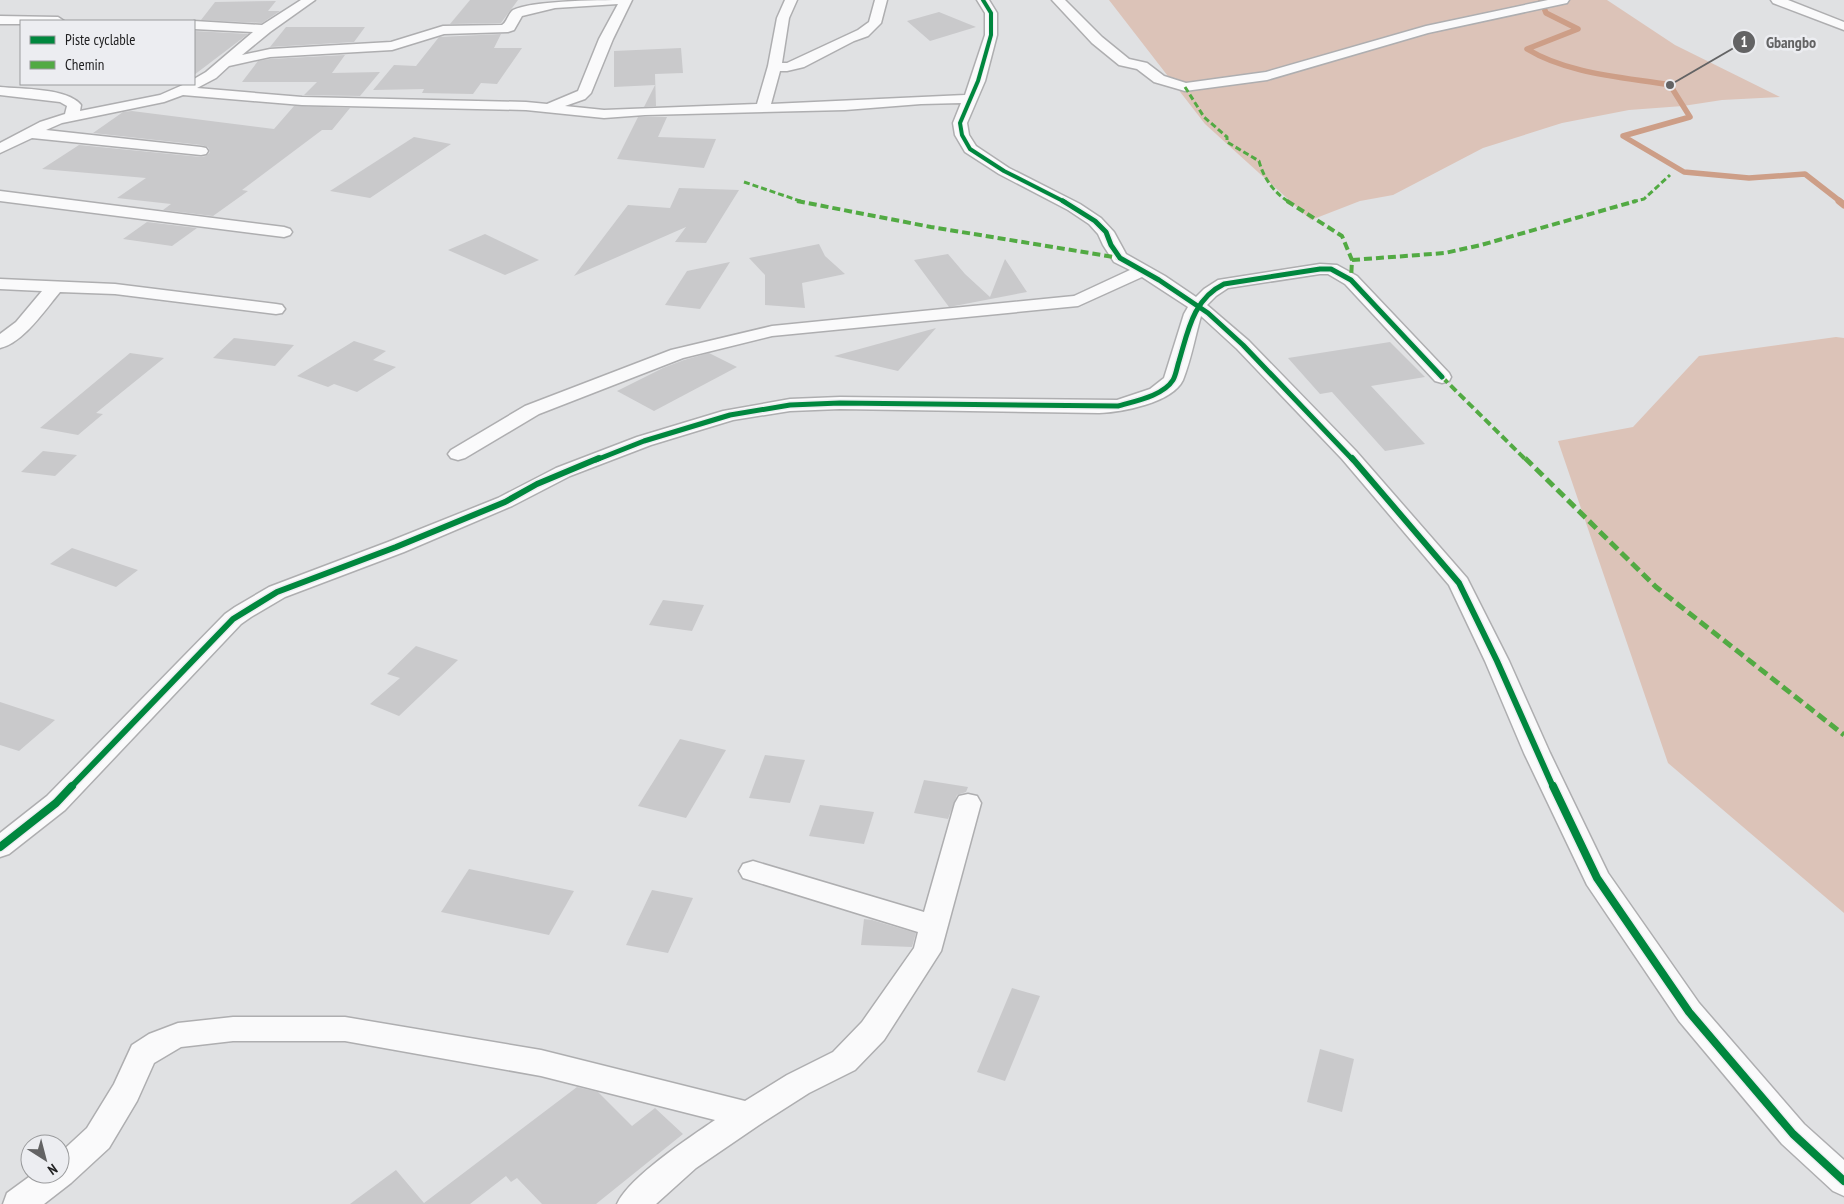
<svg xmlns="http://www.w3.org/2000/svg" width="1844" height="1204" viewBox="0 0 1844 1204" font-family="'PT Sans Narrow',sans-serif">
<rect width="100%" height="100%" fill="#e0e1e3"/>
<g fill="#dcc3b8">
<polygon points="1109,0 1607,0 1675,45 1780,97 1722,100 1683,106 1629,110 1562,123 1483,148 1393,195 1360,201 1311,220 1205,124"/>
<polygon points="1836,337 1844,338 1844,913 1668,763 1558,441 1633,427 1699,356"/>
</g>
<g fill="none" stroke-linecap="round" stroke-linejoin="round">
<path stroke="#cd9e87" stroke-width="5.5" d="M1541 0 1546 13 1578 29 1527 49C1568 74 1623 77 1670 85L1690 117 1623 136 1684 172 1749 178 1805 174 1841 202"/>
<polyline stroke="#cd9e87" stroke-width="7" points="1839,201 1844,205"/>
</g>
<g fill="#c9c9cb">
<polygon points="470,0 518,0 501,23 450,24"/>
<polygon points="276,1 268,11 280,11 262,23 201,20 215,2"/>
<polygon points="939,12 976,27 930,41 907,21"/>
<polygon points="286,27 365,27 354,42 270,47"/>
<polygon points="194,31 248,34 194,75"/>
<polygon points="501,34 494,48 522,48 497,84 481,83 473,94 422,93 424,89 373,90 394,65 416,66 439,37"/>
<polygon points="681,48 683,73 655,74 656,106 644,107 655,85 614,87 614,51"/>
<polygon points="345,55 332,73 380,72 360,96 304,95 317,82 242,82 258,61 270,59"/>
<polygon points="294,106 350,108 332,130 322,130 242,190 248,191 213,216 163,210 171,204 117,198 146,178 42,169 79,145 201,157 206,156 210,152 208,147 201,145 93,133 123,112 132,111 274,129"/>
<polygon points="638,117 667,117 658,137 716,139 704,168 617,159"/>
<polygon points="414,137 451,144 370,198 330,191"/>
<polygon points="679,188 739,190 706,243 675,242 686,227 574,276 628,205 670,208"/>
<polygon points="147,222 197,228 172,246 123,239"/>
<polygon points="485,234 539,260 505,275 448,250"/>
<polygon points="819,244 825,256 845,274 802,283 805,308 765,305 765,275 749,258"/>
<polygon points="948,254 965,274 990,297 1005,259 1027,292 949,307 914,260"/>
<polygon points="730,262 700,309 665,305 687,271"/>
<polygon points="936,328 898,371 834,356"/>
<polygon points="234,338 294,345 275,366 213,358"/>
<polygon points="354,341 386,351 373,360 396,367 357,392 334,384 328,387 297,376"/>
<polygon points="1390,342 1425,377 1371,386 1425,444 1385,451 1332,392 1320,394 1288,358"/>
<polygon points="130,353 164,358 96,413 103,414 78,435 40,428"/>
<polygon points="709,353 737,367 654,411 617,391 663,368 684,360"/>
<polygon points="43,451 77,455 55,476 21,472"/>
<polygon points="72,548 138,570 116,587 50,564"/>
<polygon points="663,600 704,605 692,631 649,625"/>
<polygon points="416,646 458,660 399,716 370,704 400,678 387,674"/>
<polygon points="0,702 55,720 19,751 0,745"/>
<polygon points="680,739 726,750 686,818 638,806"/>
<polygon points="765,755 805,760 790,803 749,798"/>
<polygon points="924,780 968,787 966,792 957,795 948,819 914,813"/>
<polygon points="820,805 874,812 864,844 809,836"/>
<polygon points="469,869 574,891 549,935 441,912"/>
<polygon points="652,890 693,898 668,953 626,945"/>
<polygon points="864,919 872,920 916,933 912,947 861,945"/>
<polygon points="1012,988 1040,996 1005,1081 977,1072"/>
<polygon points="1320,1049 1354,1059 1342,1112 1307,1102"/>
<polygon points="577,1087 598,1092 632,1126 655,1108 683,1134 596,1204 542,1204 517,1178 511,1182 506,1176 470,1204 350,1204 396,1170 424,1203"/>
</g>
<g fill="none" stroke-linecap="round" stroke-linejoin="round">
<g stroke="#aeaeb0" stroke-width="3">
<g id="street">
<path d="M301 0H315L270 32 242 55 270 49 391 42 443 26 502 25C507 22 508 14 513 10 534 0 606 0 632 0L613 39 591 93 585 99 565 106 604 110 757 104 768 66 777 18 785 0H797L789 18 782 63H787L858 30 869 22 875 0H887L881 23 868 36 854 41 804 67 787 71H780L771 104 965 95 985 35V13L977 0H989L997 13V35L985 81 967 123 969 135 976 146 1009 168 1080 204 1101 218 1114 232 1126 254 1165 276 1196 297 1204 289 1218 280 1320 264 1337 265 1357 276 1449 373 1451 377 1449 381 1442 383 1435 381 1345 284 1328 274H1320L1228 288 1216 296 1207 305 1249 341 1356 451 1467 578 1509 661 1550 753 1608 873 1699 1003 1804 1124 1844 1160V1196L1833 1191 1782 1144 1679 1021 1587 885 1524 753 1485 661 1449 585 1342 459 1237 349 1201 316C1195 337 1191 360 1183 380 1172 403 1122 412 1099 413L840 409 790 411 733 420 651 445 570 476 512 506 404 552 285 597 251 617 241 624 65 810 9 854 0 857V833L47 796 225 614 235 607 269 587 388 542 498 498 556 468 637 437 723 411 790 399 840 397 1117 400 1150 389 1164 378 1184 314 1188 307 1142 277 1078 306 772 336 683 358 539 414 465 458 458 460 451 458 448 454 451 450 525 406 671 350 772 326 1074 296 1130 270 1114 262 1103 245 1098 234 1089 224 1068 210 999 174 965 152 955 135 953 123 961 103 921 104 845 110 645 115 604 118 526 110 302 105 183 95 164 102 62 123 46 130 201 147 206 148 208 151 206 154 201 155 32 138 0 153V143L40 122 65 114 67 106 60 102 0 95V87C21 89 68 88 81 105L80 111 160 95 185 84H194V79L206 72 253 32 194 29V21L262 25ZM618 4 599 39 578 91 547 104 526 102 302 97 197 88 216 78 229 66 270 57 392 50 444 34 508 32 514 30 522 16 555 8Z"/>
<polygon points="1052,0 1065,0 1102,37 1129,59 1147,63 1164,76 1186,83 1266,72 1426,26 1548,0 1569,0 1567,3 1428,33 1267,80 1185,91 1154,82 1137,69 1119,65 1092,43"/>
<polygon points="1771,0 1788,0 1844,22 1844,30 1773,3"/>
<polygon points="0,16 58,17 64,21 21,21 21,24 0,24"/>
<polygon points="0,191 284,227 290,229 292,232 290,235 284,237 0,201"/>
<path d="M0 279 115 284 276 304 282 305 285 309 282 313 276 314 115 294 60 292C45 310 23 343 0 348V334L16 322 42 291 0 289Z"/>
<path d="M968 794 977 796 981 803 941 951 884 1040 855 1070 809 1093 759 1125 696 1168 656 1204H617C629 1177 689 1138 715 1120L541 1076 345 1041H233L181 1047 154 1063 137 1101 109 1148 71 1183 44 1204H3L7 1193 33 1174H60V1153L87 1128 114 1084 132 1045 149 1034 178 1023 233 1017H345L541 1050 745 1101 787 1075 833 1052 862 1022 914 948 918 932 743 878 739 871 743 864 753 861 924 912 955 803 959 796Z"/>
</g>
</g>
<use href="#street" fill="#fafafb" fill-rule="evenodd"/>
<g stroke="#52aa43" stroke-width="3" stroke-dasharray="6 3" stroke-linecap="butt">
<path d="M1185 87 1204 117 1227 137V142L1259 161C1263 177 1274 193 1289 202"/>
<polyline points="744,182 803,202"/>
<polyline points="1632,202 1644,199 1670,175"/>
</g>
<g stroke="#52aa43" stroke-width="4" stroke-dasharray="8 4" stroke-linecap="butt">
<polyline points="797,201 931,227 1120,258"/>
<polyline points="1287,201 1342,236 1352,260 1351,280"/>
<polyline points="1352,260 1445,253 1481,245 1636,201"/>
<polyline points="1442,377 1526,460"/>
</g>
<polyline stroke="#52aa43" stroke-width="5" stroke-dasharray="10 5" stroke-linecap="butt" points="1525,458 1656,587 1844,735"/>
<g stroke="#ecedf1" stroke-width="5.5">
<polyline id="cycleway-far3" points="983,0 991,13 991,35 978,81 960,123 962,135 970,149 1004,171 1065,202"/>
</g>
<g stroke="#ecedf1" stroke-width="8">
<g id="cycleway-far2">
<polyline points="1063,201 1095,221 1106,232 1111,245 1120,258 1159,280 1208,313 1243,345 1353,460"/>
<path d="M596 460 644 441 730 415 790 405 840 403 1118 406C1135 401 1163 396 1173 380 1176 375 1177 367 1179 361 1188 331 1193 299 1224 284L1320 269H1331L1351 280 1442 377"/>
</g>
</g>
<g stroke="#ecedf1" stroke-width="9">
<g id="cycleway-far1">
<polyline points="1352,458 1459,583 1497,661 1553,787"/>
<polyline points="71,787 233,619 277,592 396,547 505,502 537,484 599,458"/>
</g>
</g>
<g stroke="#ecedf1" stroke-width="11">
<g id="cycleway">
<polyline points="1553,786 1597,878 1689,1012 1793,1134 1844,1181"/>
<polyline points="0,847 56,803 72,786"/>
</g>
</g>
<use href="#cycleway-far3" stroke="#00873e" stroke-width="4"/>
<use href="#cycleway-far2" stroke="#00873e" stroke-width="5"/>
<use href="#cycleway-far1" stroke="#00873e" stroke-width="6"/>
<use href="#cycleway" stroke="#00873e" stroke-width="8"/>
</g>
<path fill="none" stroke="#636364" stroke-width="2" d="M1670 85L1744 42"/>
<g fill="#636364" stroke="#ecedf1" stroke-width="2">
<circle cx="1670" cy="85" r="5"/>
<circle cx="1744" cy="42" r="12"/>
</g>
<g font-size="15" text-anchor="middle" font-weight="bold" fill="#fff">
<text x="1744" y="47">1</text>
</g>
<g font-size="16" text-anchor="middle" font-weight="bold" fill="#636364" stroke="#ecedf1" stroke-width="5" stroke-linejoin="round" paint-order="stroke">
<text x="1791" y="48">Gbangbo</text>
</g>
<rect x="20" y="20" width="175" height="65" fill="#ecedf1" stroke="#9a9b9d"/>
<rect x="30" y="36" width="25" height="8" fill="#00873e" stroke="#9a9b9d"/>
<text x="65" y="45" font-size="15" fill="#1f1f20">Piste cyclable</text>
<rect x="30" y="61" width="25" height="8" fill="#52aa43" stroke="#9a9b9d"/>
<text x="65" y="70" font-size="15" fill="#1f1f20">Chemin</text>
<g transform="translate(45 1159) rotate(144)"><circle r="24" fill="#ecedf1" stroke="#9a9b9d"/>
<path d="M0-4L9 19L0 12L-9 19Z" fill="#636364"/>
<text y="-8" font-size="14" font-weight="bold" text-anchor="middle" fill="#1f1f20">N</text>
</g>
</svg>
